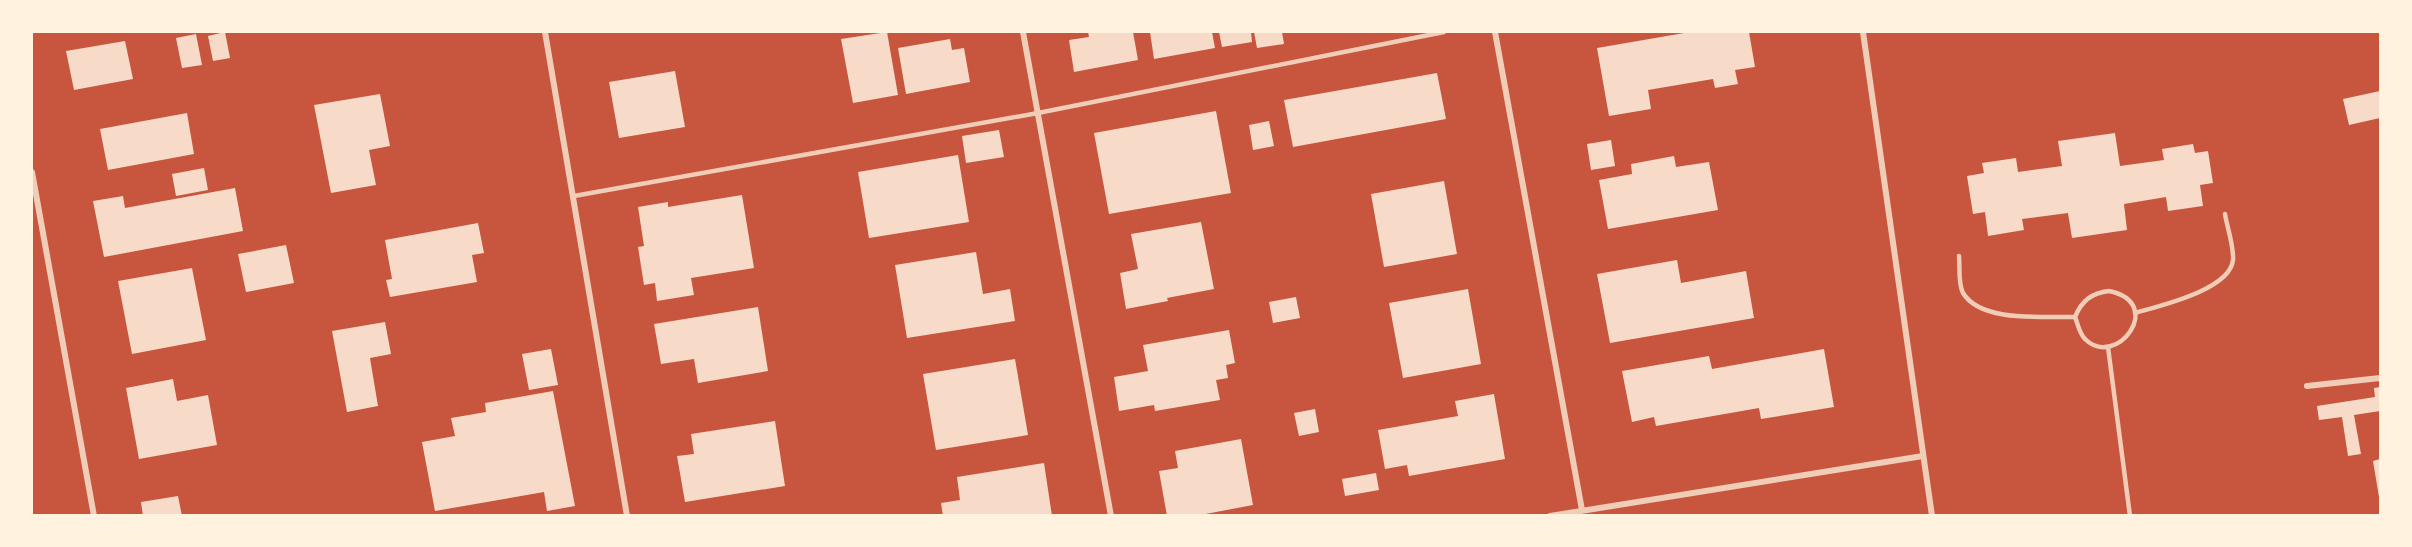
<svg xmlns="http://www.w3.org/2000/svg" width="2412" height="547" viewBox="0 0 2412 547" font-family="'Exo 2',sans-serif">
<rect width="100%" height="100%" fill="#c8553d"/>
<g fill="#f7dbc8">
<polygon points="225,32 230,58 213,61 208,36"/>
<polygon points="887,32 898,95 853,103 841,39"/>
<polygon points="1088,32 1133,32 1138,60 1074,72 1069,40 1089,37"/>
<polygon points="1150,32 1212,32 1215,48 1154,59"/>
<polygon points="1219,32 1251,32 1252,42 1222,47"/>
<polygon points="1254,32 1282,32 1284,44 1257,48"/>
<polygon points="1690,32 1749,32 1755,67 1735,70 1738,84 1715,88 1713,79 1648,90 1651,109 1609,116 1597,48"/>
<polygon points="196,34 202,65 182,68 176,38"/>
<polygon points="950,39 952,50 964,48 970,82 906,94 898,48"/>
<polygon points="125,41 133,79 74,90 66,51"/>
<polygon points="675,71 685,127 619,138 609,82"/>
<polygon points="1437,73 1446,119 1293,147 1284,100"/>
<polygon points="2380,91 2380,118 2349,125 2343,99"/>
<polygon points="380,94 390,146 369,150 376,185 331,193 314,105"/>
<polygon points="1216,111 1231,193 1109,214 1094,133"/>
<polygon points="187,113 194,154 108,170 100,129"/>
<polygon points="1269,121 1274,146 1253,150 1249,125"/>
<polygon points="999,130 1004,157 966,163 962,136"/>
<polygon points="2115,133 2120,166 2164,160 2162,149 2193,144 2195,153 2208,151 2213,183 2200,185 2203,206 2168,211 2166,197 2124,204 2127,230 2072,238 2068,213 2022,219 2024,230 1988,236 1985,212 1973,214 1967,176 1984,173 1982,163 2016,158 2018,172 2062,166 2058,141"/>
<polygon points="1611,140 1615,166 1591,170 1587,144"/>
<polygon points="958,155 969,222 869,238 858,172"/>
<polygon points="1674,156 1676,167 1709,162 1718,210 1608,229 1599,180 1632,174 1631,164"/>
<polygon points="204,168 208,190 176,196 172,174"/>
<polygon points="1444,181 1457,254 1384,267 1371,194"/>
<polygon points="235,188 243,231 104,257 93,201 123,196 125,208"/>
<polygon points="742,195 754,268 691,278 694,295 657,301 655,283 644,285 638,247 644,246 638,207 668,202 668,207"/>
<polygon points="1201,222 1214,289 1167,298 1168,301 1126,309 1120,273 1138,269 1131,234"/>
<polygon points="478,223 484,253 472,255 477,282 390,297 386,280 392,279 385,240"/>
<polygon points="286,245 294,283 246,292 238,254"/>
<polygon points="976,252 983,294 1010,289 1015,321 907,338 895,265"/>
<polygon points="1677,260 1681,283 1746,271 1754,318 1610,343 1597,274"/>
<polygon points="192,268 206,340 132,354 118,281"/>
<polygon points="1468,289 1481,364 1403,378 1389,303"/>
<polygon points="1296,297 1300,318 1273,323 1269,302"/>
<polygon points="758,307 768,371 698,383 694,359 661,364 654,324"/>
<polygon points="385,322 391,354 370,358 378,406 347,412 332,331"/>
<polygon points="1229,330 1235,363 1226,365 1228,378 1216,380 1220,400 1155,411 1154,405 1119,411 1114,377 1148,371 1143,345"/>
<polygon points="551,349 558,385 529,390 522,354"/>
<polygon points="1824,349 1834,407 1761,419 1759,408 1656,426 1654,417 1632,422 1622,371 1709,356 1712,369"/>
<polygon points="1015,359 1028,435 936,450 923,374"/>
<polygon points="173,379 177,401 208,395 217,445 139,459 126,388"/>
<polygon points="2380,387 2380,411 2354,415 2361,454 2348,456 2342,417 2319,420 2317,406 2375,397 2374,388"/>
<polygon points="553,391 575,506 547,511 544,492 435,511 422,442 455,436 451,418 486,412 485,403"/>
<polygon points="1494,394 1505,459 1409,476 1407,465 1385,469 1378,430 1458,416 1455,401"/>
<polygon points="1315,409 1319,432 1299,436 1294,413"/>
<polygon points="775,421 785,486 685,502 677,456 694,454 691,434"/>
<polygon points="1241,439 1253,505 1195,516 1167,516 1159,471 1178,468 1175,451"/>
<polygon points="2380,459 2380,497 2379,497 2373,461"/>
<polygon points="1044,463 1052,516 943,516 941,503 960,500 957,477"/>
<polygon points="1376,473 1379,490 1345,496 1342,479"/>
<polygon points="178,496 182,516 143,516 141,502"/>
</g>
<g fill="none" stroke-linecap="round" stroke-linejoin="round">
<g stroke="#f1ccb7" stroke-width="4.5">
<polyline points="574,196 1038,113 1444,32"/>
<path d="M1959 256C1960 266 1958 284 1963 293 1981 323 2045 316 2075 317"/>
<path d="M2109 291C2167 303 2116 370 2085 339 2079 333 2078 324 2075 317 2082 300 2092 293 2109 291Z"/>
<path d="M2135 313C2159 306 2230 290 2233 260 2234 246 2227 227 2225 214"/>
<polyline points="2108,347 2130,516"/>
</g>
<g stroke="#f1ccb7" stroke-width="6">
<polyline points="545,32 627,516"/>
<polyline points="1023,32 1111,516"/>
<polyline points="1495,32 1582,510"/>
<polyline points="1863,32 1932,516"/>
<polyline points="32,172 94,516"/>
<polyline points="2307,386 2380,378"/>
<polyline points="1550,516 1923,456"/>
</g>
</g>
<rect width="2412" height="547" fill="none" stroke="#fff3e0" stroke-width="66"/>
</svg>
